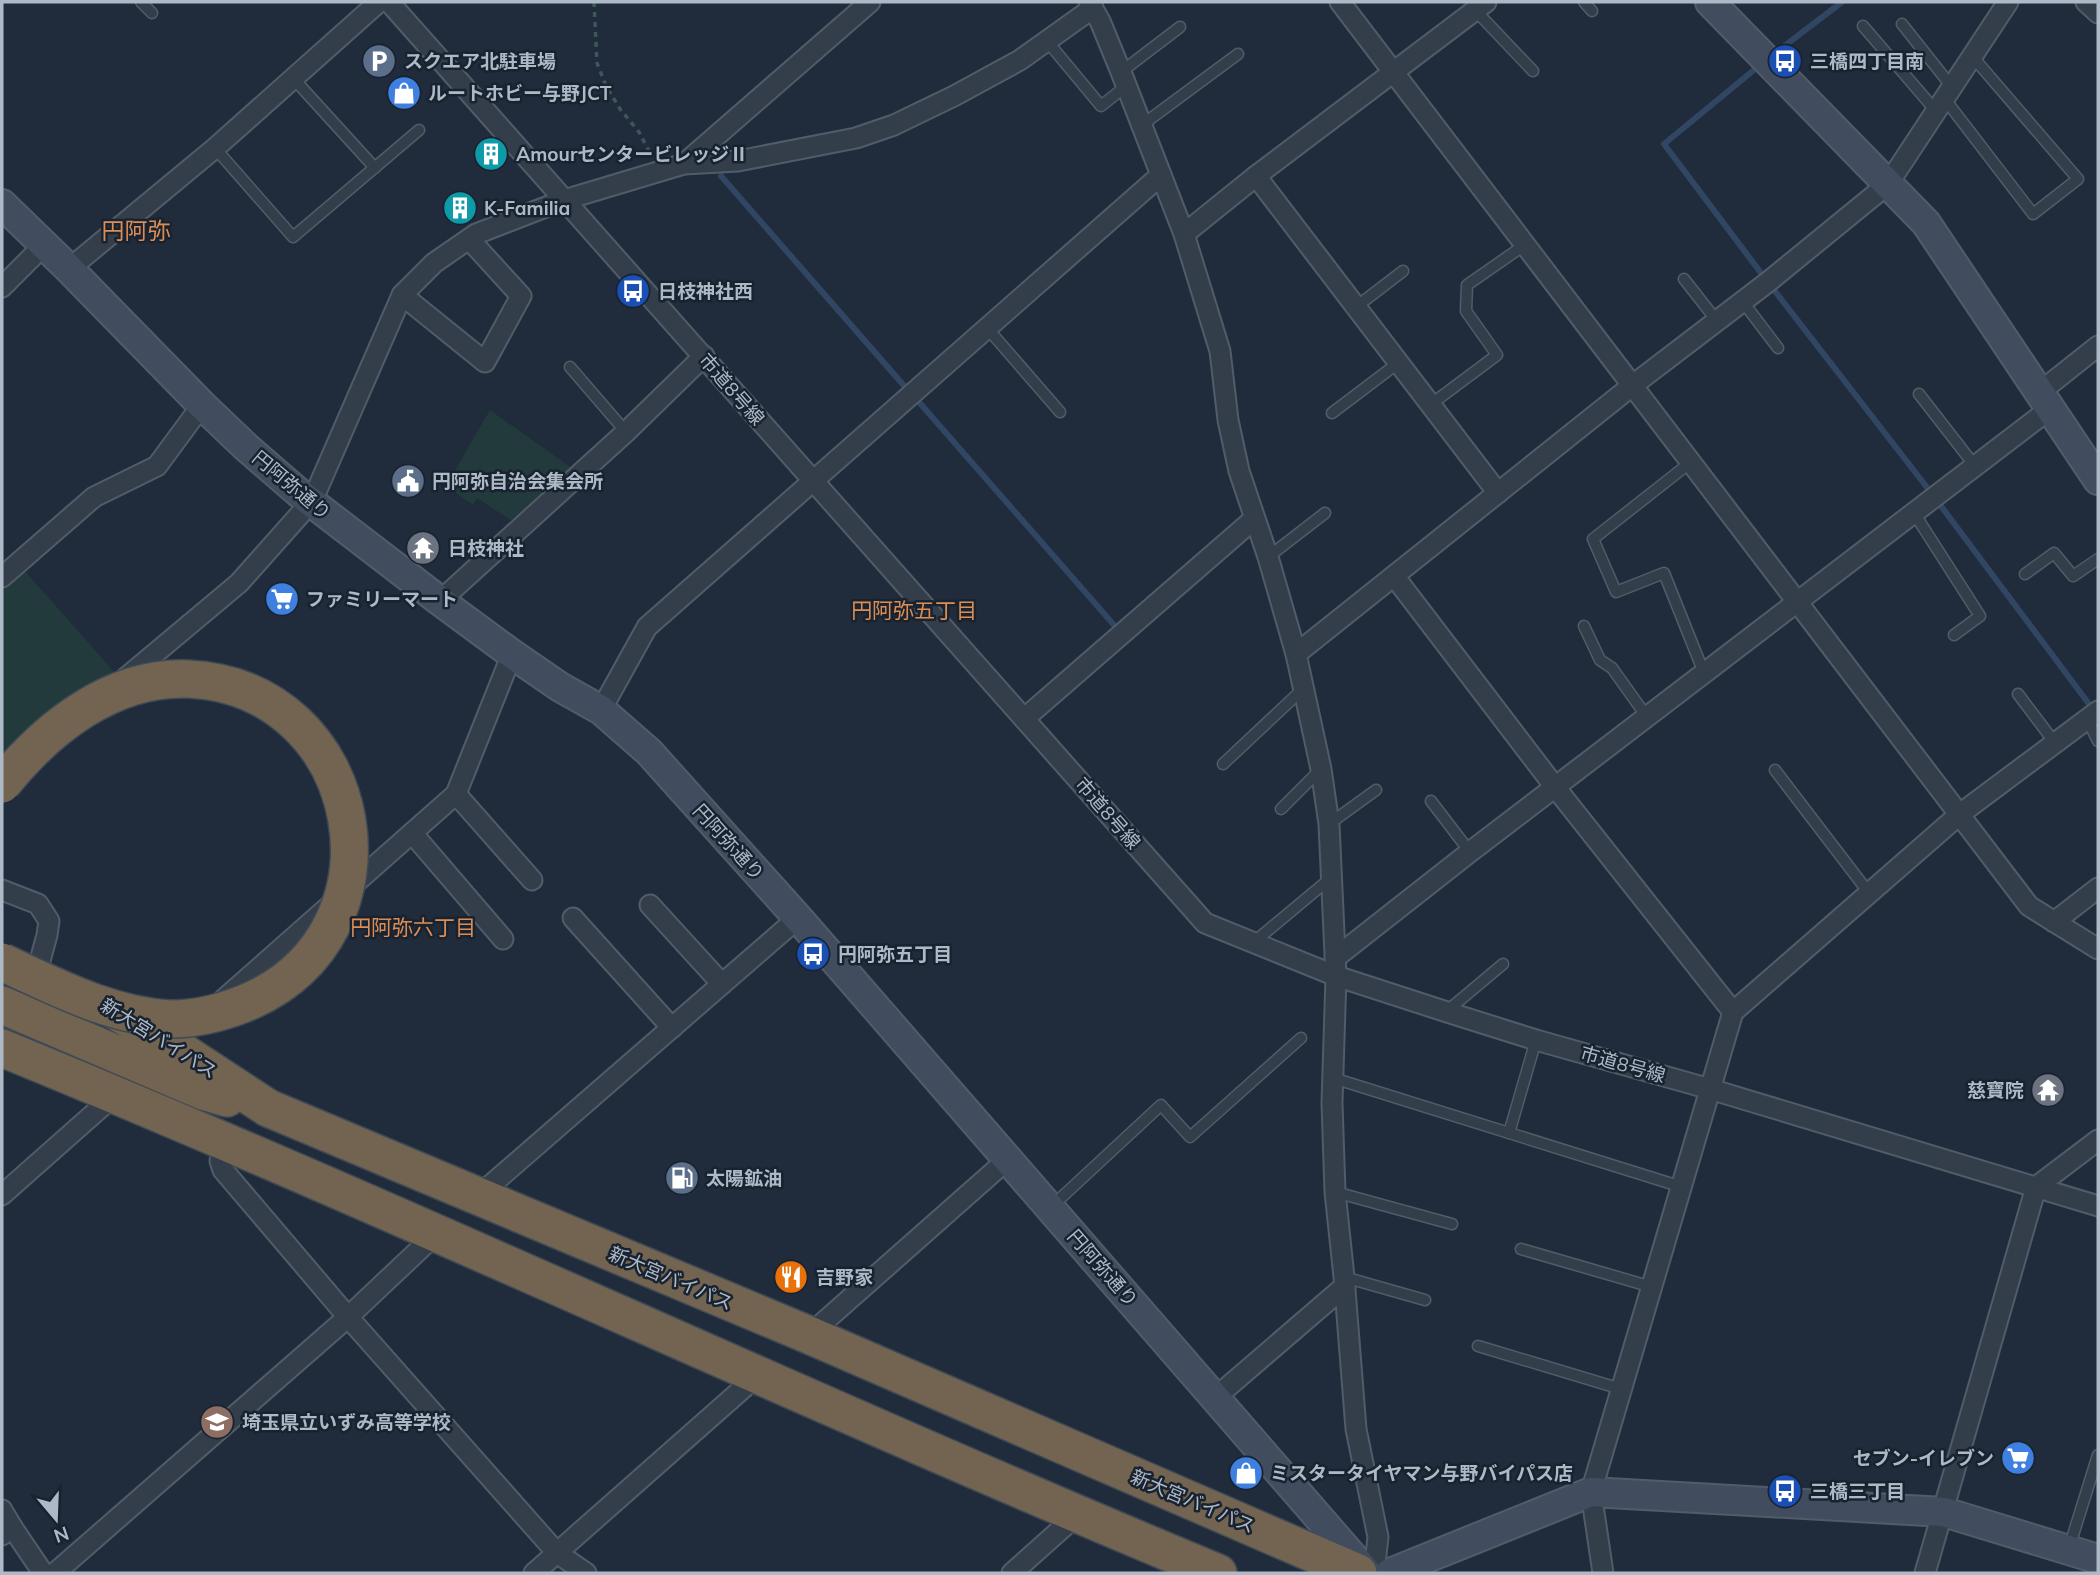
<svg xmlns="http://www.w3.org/2000/svg" width="2100" height="1575" viewBox="0 0 2100 1575" font-family="Mulish,'Noto Sans JP',sans-serif">
<rect width="100%" height="100%" fill="#202c3b"/>
<g fill="#223a3c">
<polygon points="490,410 573,469 514,522 477,498 473,505 446,486"/>
<polygon points="24,570 115,673 2,774 2,590"/>
</g>
<g fill="none" stroke-linecap="round" stroke-linejoin="round">
<g stroke="#304662" stroke-width="6">
<polyline points="1771,56 1842,2"/>
<polyline points="1760,65 1664,144 1764,277 1929,490 2089,704"/>
<polyline points="721,176 906,388"/>
<polyline points="918,401 1114,625"/>
</g>
<g stroke="#515c69" stroke-width="13">
<g id="lane">
<polyline points="141,2 152,13"/>
<polyline points="1584,2 1592,11"/>
<polyline points="1475,10 1533,71"/>
<polyline points="1902,24 1952,87"/>
<polyline points="1863,26 1936,111"/>
<polyline points="1047,41 1101,106 1126,86"/>
<polyline points="1121,72 1180,27"/>
<polyline points="293,78 375,168"/>
<polyline points="1944,98 2033,214 2078,179 1972,56"/>
<polyline points="1142,125 1238,54"/>
<polyline points="215,148 293,237 419,130"/>
<polyline points="1684,279 1717,321"/>
<polyline points="1743,302 1778,348"/>
<polyline points="1356,307 1403,271"/>
<polyline points="988,329 1060,412"/>
<polyline points="570,367 626,432"/>
<polyline points="1919,394 1975,466"/>
<polyline points="1430,405 1497,355 1466,311 1467,285 1526,244"/>
<polyline points="1332,413 1398,363"/>
<polyline points="1691,462 1593,539 1616,592 1664,573 1704,673"/>
<polyline points="1914,513 1980,616 1954,635"/>
<polyline points="1268,557 1325,513"/>
<polyline points="2025,574 2054,553 2073,576 2098,559"/>
<polyline points="1584,626 1600,660 1612,668 1647,717"/>
<polyline points="2018,694 2055,743"/>
<polyline points="2087,719 2098,741"/>
<polyline points="1223,764 1304,688"/>
<polyline points="1775,770 1869,893"/>
<polyline points="1431,801 1470,852"/>
<polyline points="1281,809 1320,770"/>
<polyline points="1329,824 1376,790"/>
<polyline points="1254,942 1332,877"/>
<polyline points="1447,1011 1503,964"/>
<polyline points="1333,1078 1682,1187"/>
<polyline points="1509,1133 1536,1040"/>
<polyline points="1335,1192 1452,1224"/>
<polyline points="1051,1207 1161,1105 1190,1137 1301,1038"/>
<polyline points="1521,1249 1652,1287"/>
<polyline points="1344,1277 1425,1300"/>
<polyline points="1478,1346 1621,1389"/>
<polyline points="2069,1548 2098,1455"/>
</g>
</g>
<g stroke="#515c69" stroke-width="23">
<g id="street">
<polyline points="389,2 1205,923 1336,976 1447,1012 1536,1040 1710,1089 2098,1206"/>
<polyline points="1089,2 1100,21 1121,72 1184,234 1220,351 1228,420 1239,471 1268,557 1296,654 1321,769 1329,824 1336,976 1332,1103 1335,1192 1344,1277 1356,1429 1378,1537 1374,1573"/>
<polyline points="1340,2 2029,906 2098,949"/>
<polyline points="2086,2 2098,13"/>
<polyline points="684,164 870,2"/>
<polyline points="1256,176 1498,493"/>
<polyline points="1184,234 1256,176 1486,2"/>
<polyline points="69,269 215,148 379,2"/>
<polyline points="2,287 44,245"/>
<polyline points="402,295 485,362 521,296 469,239"/>
<polyline points="2040,392 2098,346"/>
<polyline points="1394,576 1555,787 1733,1012"/>
<polyline points="2,577 94,497 157,466 202,405"/>
<polyline points="440,601 626,432 704,356"/>
<polyline points="1296,654 1633,385 1768,282 1888,184 2008,2"/>
<polyline points="122,681 239,583 303,511 316,492 402,295 434,263 476,234 564,200 684,164 738,161 856,138 894,125 954,96 1020,60 1093,8"/>
<polyline points="601,710 647,627 1161,175"/>
<polyline points="1025,718 1254,519"/>
<polyline points="456,794 532,880"/>
<polyline points="412,833 503,939"/>
<polyline points="2,890 38,904 49,921 47,935 38,968"/>
<polyline points="650,905 722,984"/>
<polyline points="573,918 672,1028"/>
<polyline points="2054,922 2098,888"/>
<polyline points="1335,958 1470,852 2051,408"/>
<polyline points="224,999 456,794 512,654"/>
<polyline points="225,1142 220,1161 223,1170 348,1317 557,1553 586,1573"/>
<polyline points="2,1195 116,1094"/>
<polyline points="477,1197 798,918"/>
<polyline points="809,1335 1008,1159"/>
<polyline points="1216,1397 1345,1286"/>
<polyline points="2,1510 12,1527"/>
<polyline points="2,1535 12,1527 43,1573"/>
<polyline points="55,1573 348,1317 437,1233"/>
<polyline points="534,1573 757,1376"/>
<polyline points="1012,1573 1077,1515"/>
<polyline points="1603,1573 1591,1492 1733,1012 1960,814 2098,711"/>
<polyline points="1925,1573 2036,1187 2098,1140"/>
</g>
</g>
<g stroke="#515c69" stroke-width="32">
<g id="secondary">
<polyline points="1710,2 1926,223 2098,480"/>
<polyline points="2,204 69,269 202,405 246,447 298,492 440,601 512,654 560,687 601,710 649,752 798,918 1367,1573"/>
<polyline points="1390,1573 1591,1492 1944,1512 2098,1559"/>
</g>
</g>
<g stroke="#3e4956" stroke-width="40">
<g id="highway">
<polyline points="2,1005 203,1091 227,1098"/>
<polyline points="114,1010 175,1047 268,1108 809,1335 1358,1573"/>
<path d="M2 1048C410 1215 810 1404 1218 1573"/>
</g>
</g>
<polyline stroke="#3f575a" stroke-width="3.5" stroke-dasharray="5 5" stroke-linecap="butt" points="594,2 597,63 606,86 620,109 639,132 651,155"/>
<use href="#lane" stroke="#343e4b" stroke-width="10"/>
<use href="#street" stroke="#343e4b" stroke-width="19"/>
<use href="#secondary" stroke="#414d5f" stroke-width="28"/>
<use href="#highway" stroke="#726450" stroke-width="37"/>
<g stroke="#3e4956" stroke-width="40" stroke-linecap="butt">
<path id="highway-bridge" d="M2 784C47 728 112 676 188 679 368 687 413 936 243 1004 220 1013 196 1019 171 1019 111 1016 56 987 2 962"/>
</g>
<use href="#highway-bridge" stroke="#726450" stroke-width="37"/>
</g>
<defs>
<g id="parking-disc" transform="scale(1.75)"><circle r="9.5" fill="#5c6f8a" stroke="#192330"/><path d="M-3.5-5.5H1a3.5 3.5 0 0 1 0 7H-1V5.5H-3.5ZM-1-3.4V-.6H.8a1.4 1.4 0 0 0 0-2.8Z" fill="#fff"/></g>
<g id="bus-disc" transform="scale(1.75)"><circle r="9.5" fill="#1a4fb4" stroke="#192330"/><path d="M-5-6H5V4H4V6H2V4H-2V6H-4V4H-5ZM-3.5-4V0h7V-4ZM-3.5 1.2v1.5H-2V1.2ZM2 1.2v1.5H3.5V1.2Z" fill="#fff"/></g>
<g id="shop-disc" transform="scale(1.75)"><circle r="9.5" fill="#3f7fe0" stroke="#192330"/><path d="M-5-2.5h2.3a2.7 3.5 0 0 1 5.4 0H5L5.5 6h-11ZM-1.5-2.5h3a1.5 2.3 0 0 0-3 0Z" fill="#fff"/></g>
<g id="building-disc" transform="scale(1.75)"><circle r="9.5" fill="#0f9aa8" stroke="#192330"/><path d="M-4-6H4V6H1V3H-1V6H-4ZM-2.5-4.3h1.7v1.8h-1.7ZM.8-4.3h1.7v1.8H.8ZM-2.5-1h1.7V.8h-1.7ZM.8-1h1.7V.8H.8Z" fill="#fff"/></g>
<g id="civic-disc" transform="scale(1.75)"><circle r="9.5" fill="#5c6f8a" stroke="#192330"/><path d="M-.6-6.5H3V-4.5H.6V-3L4-1V1h2V6H-6V1h2V-1L-.6-3ZM-1.2 2.5V6h2.4V2.5Z" fill="#fff"/></g>
<g id="temple-disc" transform="scale(1.75)"><circle r="9.5" fill="#6b7280" stroke="#192330"/><path d="M0-6L5-2H3V0L6.5 2.5H4V6H1.5V3h-3V6H-4V2.5H-6.5L-3 0V-2H-5Z" fill="#fff"/></g>
<g id="supermarket-disc" transform="scale(1.75)"><circle r="9.5" fill="#3f7fe0" stroke="#192330"/><path d="M-6-5.5h2.5l.6 2H6L4.5 2H-2.5L-4.4-4H-6ZM-1.5 3.2a1.3 1.3 0 1 0 .1 0ZM3 3.2a1.3 1.3 0 1 0 .1 0Z" fill="#fff"/></g>
<g id="fuel-disc" transform="scale(1.75)"><circle r="9.5" fill="#5c6f8a" stroke="#192330"/><path d="M-5.5-6h7V0h2V4h1.3V-2.5L3-4.5l.8-.8L6-3V5H2.5V1h-1V6h-7ZM-4.2-4.7v3.2H.2V-4.7Z" fill="#fff"/></g>
<g id="restaurant-disc" transform="scale(1.75)"><circle r="9.5" fill="#e8710a" stroke="#192330"/><path d="M-5-6h1v4h1v-4h1v4h1v-4h1v5L-1.5 .5V6h-2V.5L-5-1ZM5-6V6H3V1.5H1.5Q1.5-4 5-6Z" fill="#fff"/></g>
<g id="school-disc" transform="scale(1.75)"><circle r="9.5" fill="#8d6e63" stroke="#192330"/><path d="M0-5L7-2L0 1L-7-2ZM-4 1L0 2.5L4 1V4Q0 6-4 4Z" fill="#fff"/></g>
</defs>
<g fill-rule="evenodd">
<use href="#parking-disc" x="379" y="61"/>
<use href="#bus-disc" x="1785" y="61"/>
<use href="#shop-disc" x="404" y="93"/>
<use href="#building-disc" x="491" y="154"/>
<use href="#building-disc" x="460" y="208"/>
<use href="#bus-disc" x="633" y="291"/>
<use href="#civic-disc" x="408" y="481"/>
<use href="#temple-disc" x="423" y="548"/>
<use href="#supermarket-disc" x="282" y="599"/>
<use href="#bus-disc" x="813" y="954"/>
<use href="#temple-disc" x="2048" y="1090"/>
<use href="#fuel-disc" x="682" y="1178"/>
<use href="#restaurant-disc" x="791" y="1277"/>
<use href="#school-disc" x="217" y="1422"/>
<use href="#supermarket-disc" x="2018" y="1458"/>
<use href="#shop-disc" x="1246" y="1473"/>
<use href="#bus-disc" x="1785" y="1491"/>
</g>
<g text-anchor="middle" dominant-baseline="central" stroke-width="5" stroke-linejoin="round" paint-order="stroke">
<g font-size="19" font-weight="bold" fill="#aeb9c8" stroke="#192330" text-anchor="start">
<text x="404" y="61">スクエア北駐車場</text>
<text x="1810" y="61">三橋四丁目南</text>
<text x="428" y="93">ルートホビー与野JCT</text>
<text x="516" y="154">AmourセンタービレッジⅡ</text>
<text x="484" y="208">K-Familia</text>
<text x="658" y="291">日枝神社西</text>
<text x="432" y="481">円阿弥自治会集会所</text>
<text x="448" y="548">日枝神社</text>
<text x="306" y="599">ファミリーマート</text>
<text x="838" y="954">円阿弥五丁目</text>
<text x="2024" y="1090" text-anchor="end">慈寶院</text>
<text x="706" y="1178">太陽鉱油</text>
<text x="816" y="1277">吉野家</text>
<text x="242" y="1422">埼玉県立いずみ高等学校</text>
<text x="1994" y="1458" text-anchor="end">セブン-イレブン</text>
<text x="1270" y="1473">ミスタータイヤマン与野バイパス店</text>
<text x="1810" y="1491">三橋三丁目</text>
</g>
<g font-size="19" fill="#aeb9c8" stroke="#192330">
<text transform="translate(732 389) rotate(49)">市道8号線</text>
<text transform="translate(292 485) rotate(40)">円阿弥通り</text>
<text transform="translate(1108 813) rotate(49)">市道8号線</text>
<text transform="translate(729 842) rotate(48)">円阿弥通り</text>
<text transform="translate(159 1038) rotate(32)">新大宮バイパス</text>
<text transform="translate(1623 1064) rotate(16)">市道8号線</text>
<text transform="translate(1103 1268) rotate(49)">円阿弥通り</text>
<text transform="translate(671 1278) rotate(23)">新大宮バイパス</text>
<text transform="translate(1193 1501) rotate(23)">新大宮バイパス</text>
</g>
<g font-size="21" fill="#dc8d55" stroke="#192330">
<text x="914" y="610">円阿弥五丁目</text>
<text x="413" y="927">円阿弥六丁目</text>
</g>
<g font-size="23" fill="#dc8d55" stroke="#192330">
<text x="136" y="230">円阿弥</text>
</g>
</g>
<rect width="2100" height="1575" fill="none" stroke="#aeb9c8" stroke-width="7"/>
<g transform="translate(56 1519) rotate(161)" stroke="#192330" stroke-width="5" paint-order="stroke">
<path d="M0-5L12 26L0 18L-12 26Z" fill="#aeb9c8"/>
<text y="-10" font-size="19" font-weight="bold" text-anchor="middle" fill="#aeb9c8">N</text>
</g>
</svg>
